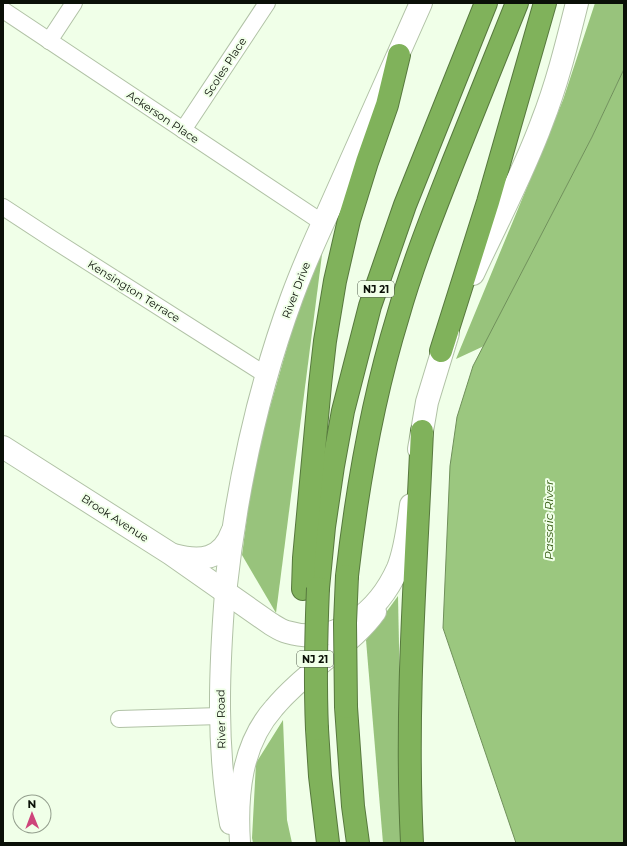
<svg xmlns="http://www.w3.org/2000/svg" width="627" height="846" viewBox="0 0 627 846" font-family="Montserrat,sans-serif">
<rect width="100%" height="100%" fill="#f0ffe8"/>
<g fill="#98c37c">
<polygon points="595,3 624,3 624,69 592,137 484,346 456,359 563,100"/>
<polygon points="323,247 276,613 242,555 254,463 306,281"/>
<polygon points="398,596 403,843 383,843 366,640"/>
<polygon points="283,720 287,820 292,843 253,843 252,838 256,763"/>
</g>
<polygon fill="#9bc77f" stroke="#70905b" points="624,69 624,843 516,843 443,628 450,466 457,417 473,366 592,137"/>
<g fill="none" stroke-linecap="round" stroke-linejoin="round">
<g stroke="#b1c2a6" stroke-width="18">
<g id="minor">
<polyline points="3,10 323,223"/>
<polyline points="49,41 74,3"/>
<polyline points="183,130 267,3"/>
<polyline points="3,207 52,239 266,375"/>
<polyline points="119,719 220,716"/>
</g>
</g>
<g stroke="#b1c2a6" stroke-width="22">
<g id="tertiary">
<path d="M225 593C219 670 216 748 230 824"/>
<path d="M240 843C237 796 241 745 274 708 288 691 304 678 321 664 340 648 362 632 376 612"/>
</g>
</g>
<g stroke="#b1c2a6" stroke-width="24">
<g id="secondary">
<path d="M473 274C496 224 523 174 542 122 557 84 567 43 577 3"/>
<path d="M3 447 171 554 271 624C276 627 282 631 287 632 337 647 379 611 398 568 406 548 408 525 411 505"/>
<polyline points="419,449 427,402 448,333"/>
<path d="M174 555C200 562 222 560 232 532"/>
<path d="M225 593C236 492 257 392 292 297 303 267 316 238 329 210 359 141 391 72 421 3"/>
</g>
</g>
<g stroke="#57793e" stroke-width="24">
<g id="motorway">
<polyline points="441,351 488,202 545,3"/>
<path d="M347 576C357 488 372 401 398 316 413 263 434 211 454 160 475 108 496 55 517 3"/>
<polyline points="318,588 324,527 333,466 343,411 370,306 405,205 486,3"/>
<polyline points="303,589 304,558 320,385 325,341 335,281 349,220 367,162 387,105 399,55"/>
<polyline points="346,707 353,806 358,843"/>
<polyline points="317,729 320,776 328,843"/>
<path d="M412 843C405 706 416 569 422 431"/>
</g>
</g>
<use href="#minor" stroke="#fff" stroke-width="16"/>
<use href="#tertiary" stroke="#fff" stroke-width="20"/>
<use href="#secondary" stroke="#fff" stroke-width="22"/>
<use href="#motorway" stroke="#80b25b" stroke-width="22"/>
<g stroke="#57793e" stroke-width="24" stroke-linecap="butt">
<g id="motorway-bridge">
<polyline points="346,707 345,623 347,576"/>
<path d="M317 729C315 682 316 635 318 588"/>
</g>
</g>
<use href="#motorway-bridge" stroke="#80b25b" stroke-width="22"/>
</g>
<g text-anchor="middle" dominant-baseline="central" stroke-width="4" stroke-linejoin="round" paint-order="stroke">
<g fill="#f0ffe8" stroke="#4f584a" stroke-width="1">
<rect x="358" y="281" width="36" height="16" rx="3"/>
<rect x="297" y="651" width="36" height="16" rx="3"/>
</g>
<g font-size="10" font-weight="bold" fill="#0a1007">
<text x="376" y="289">NJ 21</text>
<text x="315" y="659">NJ 21</text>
</g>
<g font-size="11" fill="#0a1007" stroke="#f0ffe8">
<text transform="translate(225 67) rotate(-57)">Scoles Place</text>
<text transform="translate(163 117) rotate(34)">Ackerson Place</text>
<text transform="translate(296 290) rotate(-69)">River Drive</text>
<text transform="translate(134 291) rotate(32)">Kensington Terrace</text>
<text transform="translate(115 518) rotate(33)">Brook Avenue</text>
<text transform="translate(221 719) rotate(-91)">River Road</text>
</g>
<g font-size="12" font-style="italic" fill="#345b11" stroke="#f0ffe8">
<text transform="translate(548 520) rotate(-90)">Passaic River</text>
</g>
</g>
<rect width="627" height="846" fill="none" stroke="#0a1007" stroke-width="8"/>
<g transform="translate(32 814) rotate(359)"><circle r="19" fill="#f0ffe8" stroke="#949f8e"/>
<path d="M0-3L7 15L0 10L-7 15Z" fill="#ce447b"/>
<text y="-6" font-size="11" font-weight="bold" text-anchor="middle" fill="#0a1007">N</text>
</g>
</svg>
